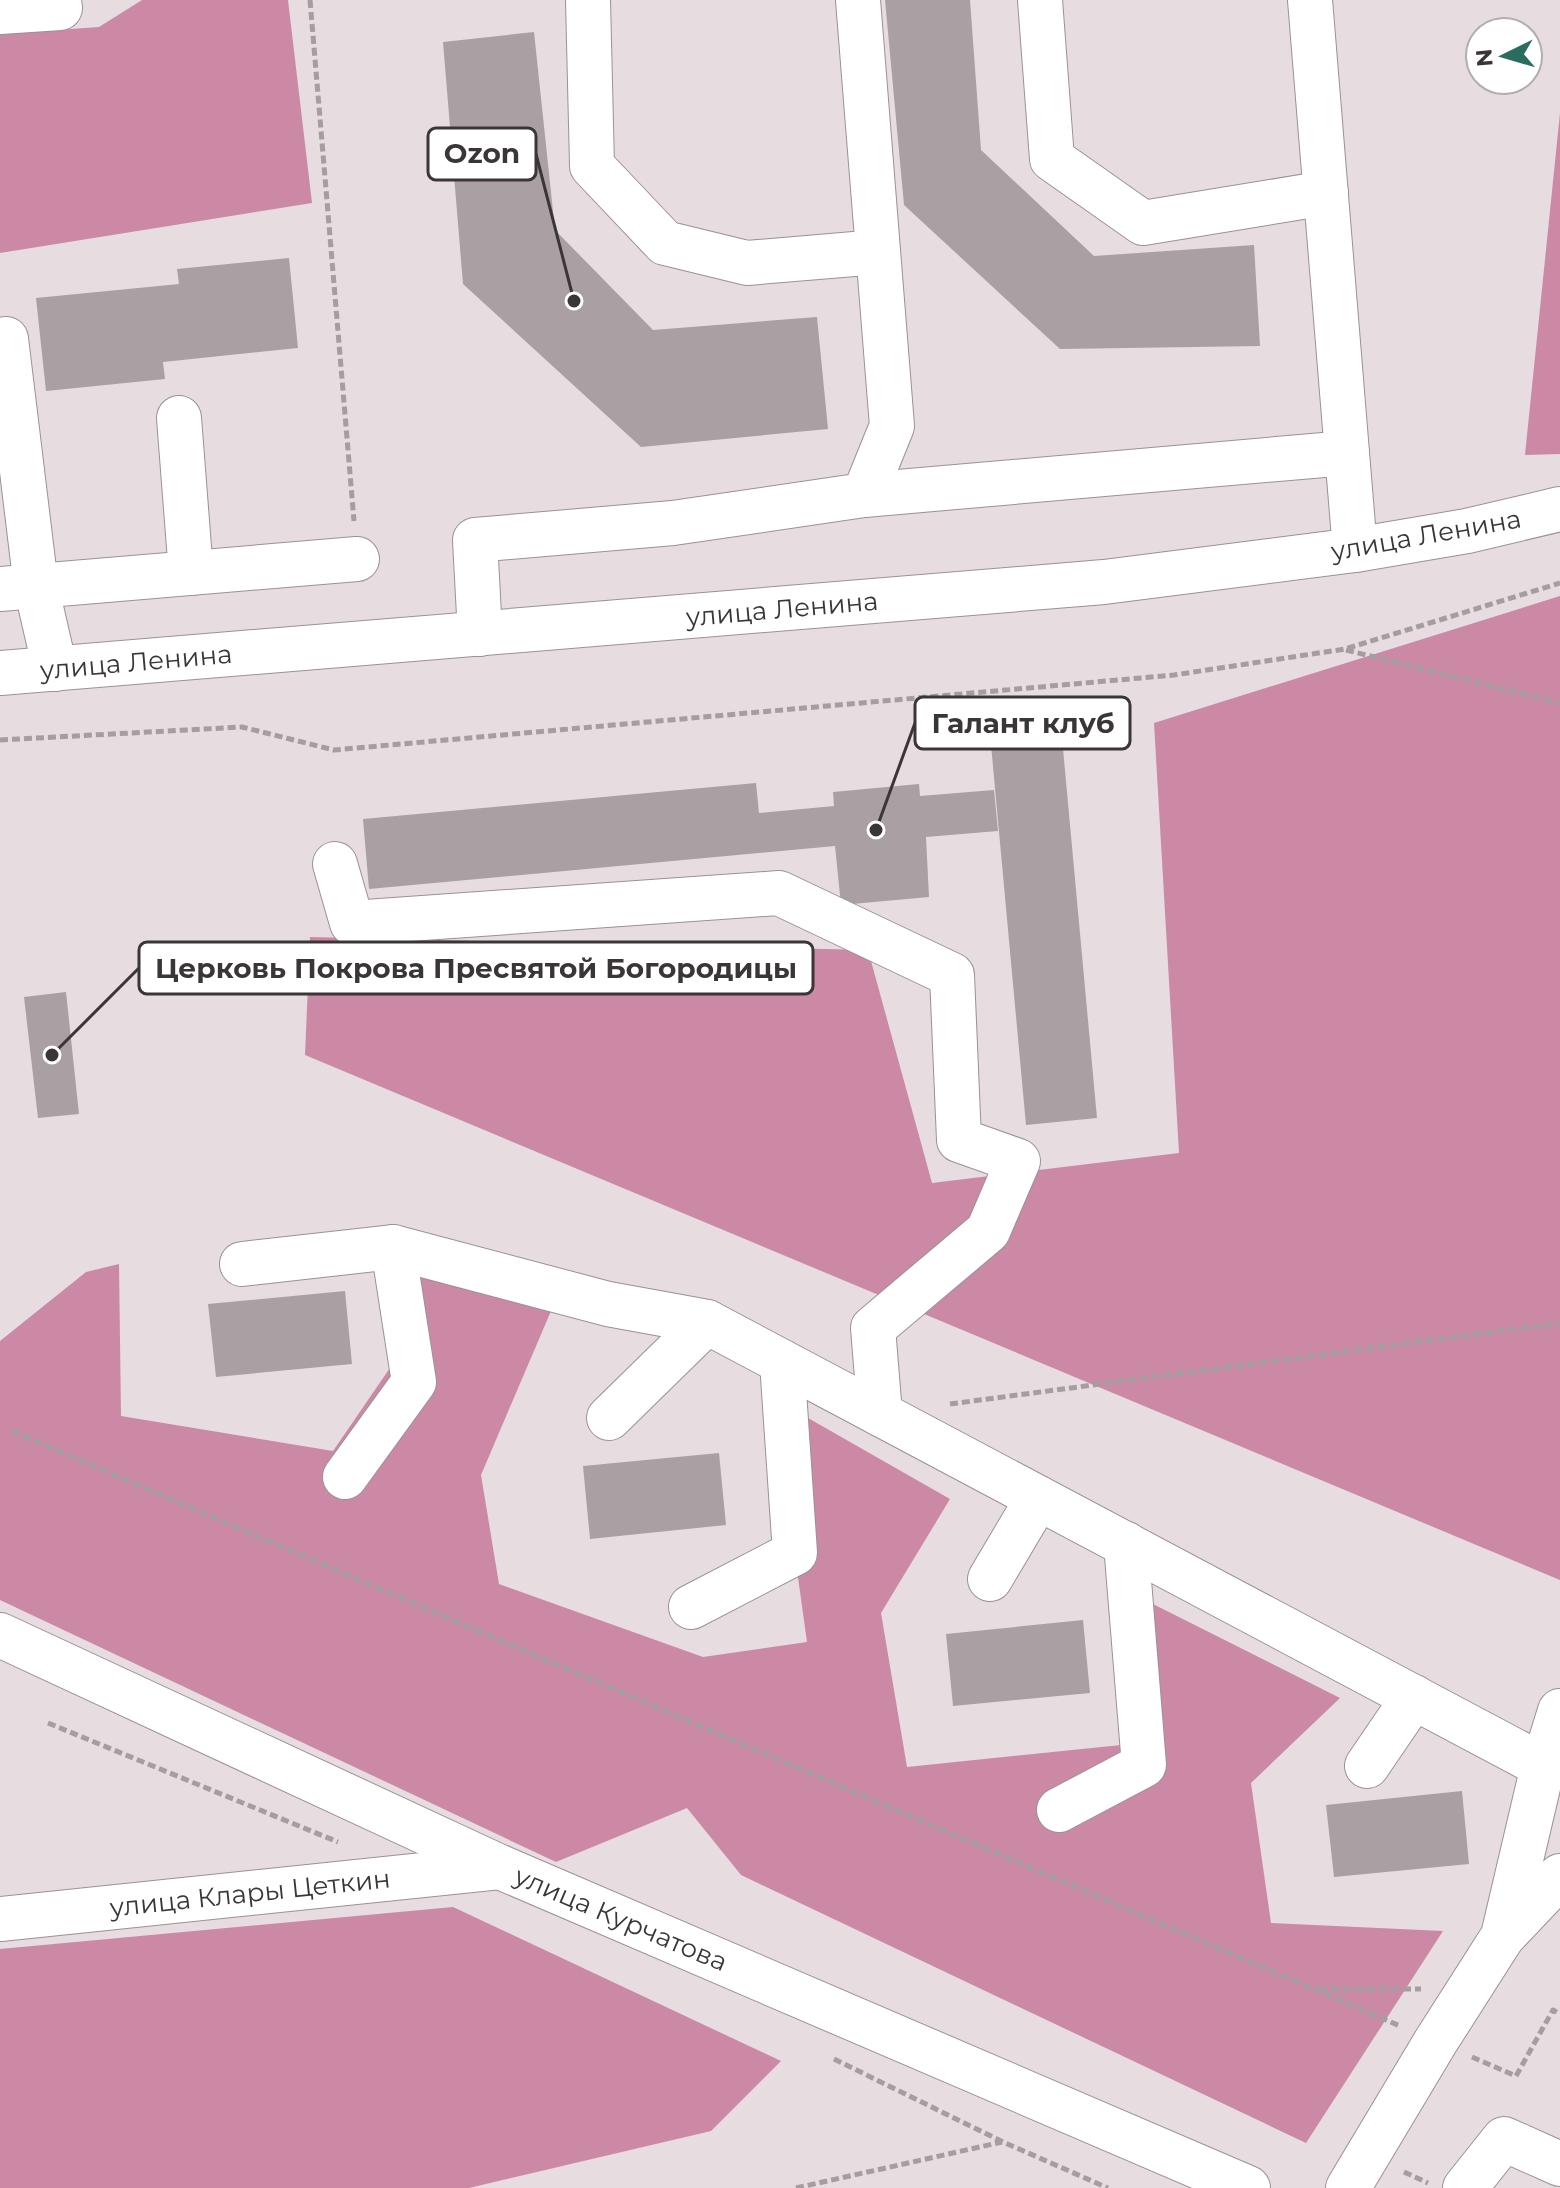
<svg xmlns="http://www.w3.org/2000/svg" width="1560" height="2188" viewBox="0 0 1560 2188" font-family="Montserrat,sans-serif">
<rect width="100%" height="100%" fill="#e7dce0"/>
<g fill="#cb89a6">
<polygon points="142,0 288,0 312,203 0,253 0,34 99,27"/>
<polygon points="1560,113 1560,454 1525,455"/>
<polygon points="1560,596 1560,1580 305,1055 310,937 868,950 932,1183 1179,1153 1154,723"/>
<polygon points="405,1236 554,1304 481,1475 499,1584 703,1657 807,1642 773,1398 950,1499 881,1613 907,1767 1131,1744 1137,1596 1340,1698 1251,1783 1271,1923 1443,1931 1306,2143 741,1875 687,1808 556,1862 0,1600 0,1341 86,1272 119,1264 121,1416 333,1451 392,1365"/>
<polygon points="453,1907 781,2061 711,2131 469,2188 0,2188 0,1949"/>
</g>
<g fill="#aaa0a4">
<polygon points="885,0 970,0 981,150 1094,256 1254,245 1260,346 1060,349 904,205"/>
<polygon points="534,32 555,230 653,330 817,317 828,429 641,447 463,284 443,42"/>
<polygon points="289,258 298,348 163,362 165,379 46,391 36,298 179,284 177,269"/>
<polygon points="1061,727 1097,1118 1026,1125 990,734"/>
<polygon points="756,783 759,813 834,806 833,792 919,784 920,796 994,790 998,831 926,837 929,897 841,905 835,846 369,889 363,819"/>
<polygon points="66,992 79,1114 38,1118 24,997"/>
<polygon points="345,1291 352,1364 216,1377 208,1304"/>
<polygon points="719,1453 726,1525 590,1539 583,1466"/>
<polygon points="1083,1620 1090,1693 953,1706 946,1634"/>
<polygon points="1462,1791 1469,1864 1334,1877 1326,1805"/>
</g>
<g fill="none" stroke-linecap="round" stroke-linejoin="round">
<g stroke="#9b9195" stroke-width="46">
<g id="minor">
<polyline points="588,0 592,166 665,243 747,263 878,252"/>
<polyline points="1040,0 1052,159 1143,223 1326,193"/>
<polyline points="0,12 60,8 59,0"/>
<polyline points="0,340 6,339 36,586 55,669"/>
<polyline points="179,418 191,573"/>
<polyline points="1347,453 1355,550"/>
<polyline points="864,495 1347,453 1310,0"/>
<polyline points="0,589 357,559"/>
<polyline points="480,634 475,540 673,523 864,495 892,426 858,0"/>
<polyline points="335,864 352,923 779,893 952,975 959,1140 1018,1161 988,1231 873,1328 880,1414"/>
<polyline points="242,1264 393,1247 608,1304 707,1322 1543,1766"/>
<polyline points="609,1418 707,1322"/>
<polyline points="345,1477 414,1382 393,1247"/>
<polyline points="990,1579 1038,1498"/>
<polyline points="691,1607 795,1553 782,1362"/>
<polyline points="1367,1766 1414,1697"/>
<polyline points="1059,1810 1144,1765 1126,1544"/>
<polyline points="0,1919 500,1867"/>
<polyline points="1505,1934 1560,1876"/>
<polyline points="1348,2188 1436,2041 1503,1936 1543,1766 1560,1711"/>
<polyline points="1465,2188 1504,2139 1560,2164"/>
</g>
</g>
<g stroke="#9b9195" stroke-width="46">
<g id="major">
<polyline points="0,673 1104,582 1355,550 1467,531 1560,509"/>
<polyline points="0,1635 500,1867 1248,2188"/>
</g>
</g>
<g stroke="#a59da0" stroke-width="5" stroke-dasharray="8 4" stroke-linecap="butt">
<polyline points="310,0 354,521"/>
<polyline points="1346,650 1560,703"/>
<polyline points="0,740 242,727 334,750 1174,675 1345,649 1560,583"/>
<polyline points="950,1404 1560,1323"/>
<polyline points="12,1431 1400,2026"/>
<polyline points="48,1723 338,1842"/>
<polyline points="1319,1989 1421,1989"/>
<polyline points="1472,2057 1516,2076 1553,2010 1560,2014"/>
<polyline points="834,2059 1003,2142 1108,2188"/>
<polyline points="1404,2172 1428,2183"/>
<polyline points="796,2188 1002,2142"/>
</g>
<use href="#minor" stroke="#fff" stroke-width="44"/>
<use href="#major" stroke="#fff" stroke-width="44"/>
</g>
<g text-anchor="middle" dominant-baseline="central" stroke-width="6" stroke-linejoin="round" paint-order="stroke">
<g font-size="26" fill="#3a3637" stroke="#fff">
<text transform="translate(1426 535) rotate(-10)">улица Ленина</text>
<text transform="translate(782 609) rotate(-5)">улица Ленина</text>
<text transform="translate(136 662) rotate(-5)">улица Ленина</text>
<text transform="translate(250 1893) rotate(-6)">улица Клары Цеткин</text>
<text transform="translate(621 1919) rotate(23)">улица Курчатова</text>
</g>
</g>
<path fill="none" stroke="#3a3637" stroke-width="3" d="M574 301L536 154M876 830L915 723M52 1055L139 968"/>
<g fill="#3a3637" stroke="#fff" stroke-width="3">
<circle cx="574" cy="301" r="8"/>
<circle cx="876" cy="830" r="8"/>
<circle cx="52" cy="1055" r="8"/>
</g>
<g fill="#fff" stroke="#3a3637" stroke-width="3">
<rect x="428" y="128" width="108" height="52" rx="8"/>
<rect x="915" y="697" width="215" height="52" rx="8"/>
<rect x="139" y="942" width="674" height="52" rx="8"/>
</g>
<g font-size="28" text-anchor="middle" font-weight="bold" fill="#3a3637">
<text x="482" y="163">Ozon</text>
<text x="1023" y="733">Галант клуб</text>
<text x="476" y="978">Церковь Покрова Пресвятой Богородицы</text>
</g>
<g transform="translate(1504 56) rotate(265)"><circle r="38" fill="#ffffff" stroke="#b0afaf" stroke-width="2"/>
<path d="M0-6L14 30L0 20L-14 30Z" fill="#2a6d5e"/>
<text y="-12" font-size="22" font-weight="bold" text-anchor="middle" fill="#3a3637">N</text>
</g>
</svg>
